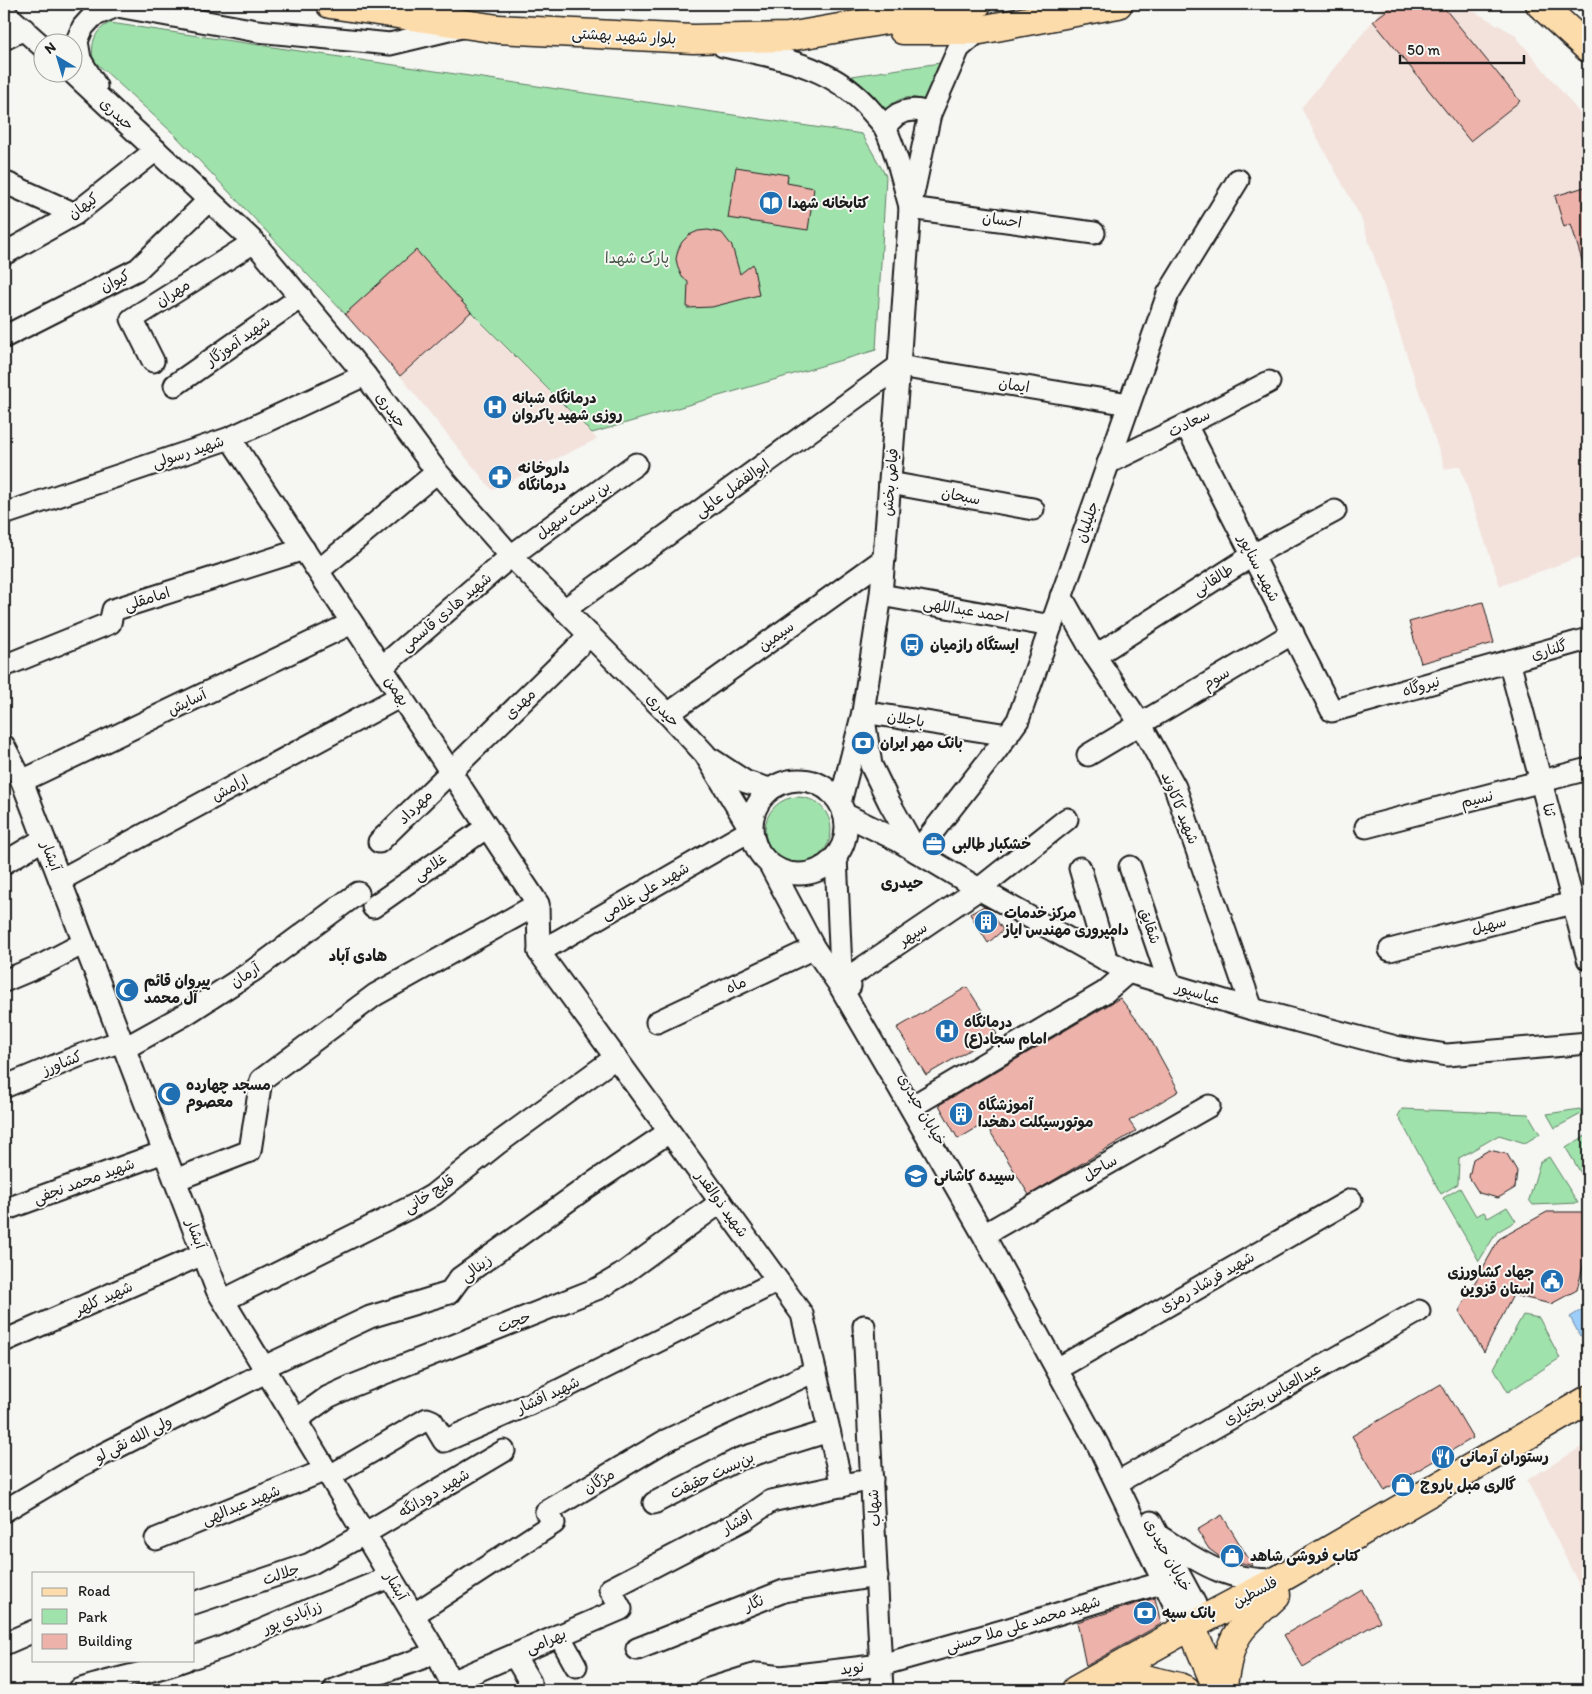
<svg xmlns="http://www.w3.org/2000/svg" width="1592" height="1694" viewBox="0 0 1592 1694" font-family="Itim,'Playpen Sans Arabic',sans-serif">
<rect width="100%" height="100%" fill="#f6f6f2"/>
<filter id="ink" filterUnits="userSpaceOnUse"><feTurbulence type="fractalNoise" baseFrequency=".02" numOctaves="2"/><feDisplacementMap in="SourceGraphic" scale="10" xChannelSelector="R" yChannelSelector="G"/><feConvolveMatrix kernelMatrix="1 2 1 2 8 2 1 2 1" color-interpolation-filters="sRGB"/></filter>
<g filter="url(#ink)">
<g fill="#f3e2dc">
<polygon points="1384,4 1461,4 1514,34 1588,123 1588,554 1500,586 1460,466 1445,469 1361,218 1301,108 1373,21"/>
<polygon points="471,312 597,439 492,490 400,376"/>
<polygon points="1588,1443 1588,1603 1527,1480"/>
</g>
<g fill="#a0e2ac" stroke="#5e7f64">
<path d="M110 23 862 134 886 176 876 350 592 433 471 312 416 251 345 314 174 134 93 60C91 43 94 30 110 23Z"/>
<path d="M940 63 927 102C910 93 897 98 884 111L872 94 852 76Z"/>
<circle cx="798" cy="830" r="33"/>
<polygon points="1402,1109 1528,1114 1540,1134 1525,1143 1499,1135 1459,1158 1458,1184 1441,1194 1398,1116"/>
<polygon points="1580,1109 1583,1113 1555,1128 1547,1114"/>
<polygon points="1588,1134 1588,1185 1566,1148"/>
<polygon points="1549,1157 1578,1203 1533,1205 1529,1200 1540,1162"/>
<polygon points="1460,1188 1476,1216 1484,1212 1488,1218 1507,1207 1516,1221 1497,1232 1479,1261 1443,1198"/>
<polygon points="1523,1315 1539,1318 1560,1358 1508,1392 1494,1368"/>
</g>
<polygon fill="#9dcefa" stroke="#6987a1" points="1583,1309 1588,1319 1588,1331 1580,1336 1570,1317"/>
<g fill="#edb2aa" stroke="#1c1c1c">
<polygon points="1395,4 1441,4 1520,101 1470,141 1373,21"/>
<polygon points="736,167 788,175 787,183 814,188 808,230 728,218"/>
<polygon points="1588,186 1588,270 1585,270 1571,224 1564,227 1555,196"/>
<polygon points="708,230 722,233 732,246 740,274 753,264 759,295 712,307 687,308 688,282 682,277 678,268 676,259 678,250 682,242 689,235 698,231"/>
<polygon points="416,250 471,312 400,376 345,314"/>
<polygon points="1483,602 1494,643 1421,663 1409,622"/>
<polygon points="984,906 989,909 1003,930 988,943 970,914"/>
<polygon points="967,987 997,1034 926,1075 897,1028"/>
<polygon points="1120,998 1147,1033 1179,1091 1129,1121 1136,1131 1029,1195 985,1123 958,1139 939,1105"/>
<polygon points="1489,1150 1507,1154 1517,1171 1515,1188 1498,1198 1479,1193 1469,1177 1473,1159"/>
<polygon points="1547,1212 1588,1212 1588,1251 1587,1251 1577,1290 1551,1304 1513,1295 1484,1352 1459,1311 1499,1239"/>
<polygon points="1441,1384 1473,1438 1384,1490 1352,1436"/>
<polygon points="1222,1515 1253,1566 1220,1557 1209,1549 1197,1530"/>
<polygon points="1362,1590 1380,1621 1303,1667 1284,1635"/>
<polygon points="1155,1598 1161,1624 1086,1666 1077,1622"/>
</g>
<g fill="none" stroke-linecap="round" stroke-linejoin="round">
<g stroke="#1c1c1c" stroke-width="25">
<g id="minor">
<polyline points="4,12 42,46"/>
<polyline points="4,39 24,29"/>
<path d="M723 46C780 58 833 65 872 112 877 118 883 123 886 130 897 153 902 178 909 203"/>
<polyline points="72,72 254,242 365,375 437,472 511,556 668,714 705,754 751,830 539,952"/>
<polyline points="96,86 80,59 77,41 83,27 93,16 117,6 257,31 390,44 461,27"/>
<path d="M885 128C895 111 912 106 930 114"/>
<polyline points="4,182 75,214"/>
<polyline points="910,208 1094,233"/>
<polyline points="4,254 75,214 156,150"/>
<polyline points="4,337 138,269 209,200"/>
<polyline points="153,361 132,319 254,242"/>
<polyline points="175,385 301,297"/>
<polyline points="1186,425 1332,711 1588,639"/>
<polyline points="230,438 538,904 539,952"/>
<polyline points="1108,463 1186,425 1269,382"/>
<polyline points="890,483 1033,509"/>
<polyline points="4,514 230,438 365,375"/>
<polyline points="318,571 437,472"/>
<polyline points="881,595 1051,626"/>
<polyline points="1061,596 1095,656 1140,723 1175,787 1252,1009"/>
<polyline points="564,610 899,366 1129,404"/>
<polyline points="1095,656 1253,555 1335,511"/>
<polyline points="1509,661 1588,959"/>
<polyline points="4,666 110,623 113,610 304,549"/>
<polyline points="382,667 511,556 636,464"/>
<polyline points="668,714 884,559"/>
<polyline points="1008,735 863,712 871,765 889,802 917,852 996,751 1018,720 1168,294 1238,180"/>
<polyline points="4,746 22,781 217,1290 434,1649 455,1690"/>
<polyline points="1088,755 1293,633"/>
<polyline points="711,759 746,782 770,789"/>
<circle cx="799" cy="827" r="47"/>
<polyline points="22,781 352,623"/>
<polyline points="840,803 863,712 881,595 899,366 910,208 930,114 959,48 980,30"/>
<polyline points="844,814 897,840 979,889 1128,972 1252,1009 1396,1047 1447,1055 1588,1043"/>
<polyline points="1366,827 1588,769"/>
<polyline points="379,842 590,635"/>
<polyline points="836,856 841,970 850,986"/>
<polyline points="4,863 44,839"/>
<polyline points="770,865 814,948 838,983 897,1084 983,1234 1098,1445 1178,1612 1191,1626"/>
<polyline points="1130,867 1170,985"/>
<polyline points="1080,868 1107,961"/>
<polyline points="60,880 401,696"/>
<polyline points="373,907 487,827"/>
<polyline points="1390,950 1588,899"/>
<polyline points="539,952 802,1314 842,1486"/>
<polyline points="846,979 979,889 1067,819"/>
<polyline points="4,981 42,965 84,943"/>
<polyline points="657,1022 814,948"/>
<polyline points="125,1048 186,1014 254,970 358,893"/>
<polyline points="4,1087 81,1055 122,1041"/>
<polyline points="918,1103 1105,992 1128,972"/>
<polyline points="175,1180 250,1151 261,1080 375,995 538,904"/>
<polyline points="4,1210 164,1152"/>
<polyline points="992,1230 1209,1106"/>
<polyline points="224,1300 419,1203 433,1195 497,1144 615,1058"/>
<polyline points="864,1326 882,1690"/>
<polyline points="4,1341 203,1254"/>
<polyline points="1064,1365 1351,1200"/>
<polyline points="264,1367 370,1317 449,1293 460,1278 587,1187 669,1132"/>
<polyline points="296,1420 328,1397 352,1386 599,1288 621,1275 721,1202"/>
<polyline points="330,1476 427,1419 432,1421 444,1441 550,1395 778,1281"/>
<polyline points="1125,1478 1419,1311"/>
<polyline points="654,1503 739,1459 829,1431"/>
<polyline points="4,1511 80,1466 266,1372"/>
<polyline points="1151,1522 1195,1604 1191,1626"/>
<path d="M1159 1536C1203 1564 1224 1581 1278 1580"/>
<polyline points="156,1539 326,1470"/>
<polyline points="194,1603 310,1564 364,1534 504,1451"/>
<polyline points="413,1615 554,1523 546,1512 665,1441 815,1371"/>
<polyline points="559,1635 576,1666"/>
<polyline points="4,1644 34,1631"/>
<polyline points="637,1649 784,1591 877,1576"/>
<polyline points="514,1655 530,1682"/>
<polyline points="194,1657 223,1647 309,1610 390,1577"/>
<polyline points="451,1682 621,1609 610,1589 745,1519 771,1501 872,1479"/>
<path d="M79 1690C114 1678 150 1673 185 1660"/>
<polyline points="334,1690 436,1653"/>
<polyline points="706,1690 757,1674 781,1677 881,1665 1009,1629 1099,1601 1165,1582"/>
</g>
</g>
<g stroke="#1c1c1c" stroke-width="31">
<g id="major">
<polyline points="330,4 498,29 693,39 788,37 977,4"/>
<polyline points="1540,4 1588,48"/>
<polyline points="903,30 980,30 1118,4"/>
<polyline points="1191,1626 1218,1690"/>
<polyline points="1131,1676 1179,1687 1186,1690"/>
<polyline points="1076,1690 1191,1626 1278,1580 1588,1400"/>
<path d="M1222 1690C1226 1669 1228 1645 1242 1628 1252 1616 1265 1606 1276 1595"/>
</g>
</g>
<use href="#minor" stroke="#f6f6f2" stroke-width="21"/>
<use href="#major" stroke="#fddcac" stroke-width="28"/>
</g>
</g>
<defs>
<g id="library-disc" transform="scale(1.25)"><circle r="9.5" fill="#1f6fb2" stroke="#f6f6f2"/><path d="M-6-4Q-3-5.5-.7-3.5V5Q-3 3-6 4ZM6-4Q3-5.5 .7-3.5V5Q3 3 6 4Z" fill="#fff"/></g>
<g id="hospital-disc" transform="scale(1.25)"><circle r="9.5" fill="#1f6fb2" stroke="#f6f6f2"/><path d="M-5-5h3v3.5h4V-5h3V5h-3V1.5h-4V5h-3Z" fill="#fff"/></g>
<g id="pharmacy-disc" transform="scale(1.25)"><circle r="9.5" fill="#1f6fb2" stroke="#f6f6f2"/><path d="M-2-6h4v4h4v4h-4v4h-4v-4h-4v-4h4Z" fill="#fff"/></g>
<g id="bus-disc" transform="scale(1.25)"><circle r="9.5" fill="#1f6fb2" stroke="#f6f6f2"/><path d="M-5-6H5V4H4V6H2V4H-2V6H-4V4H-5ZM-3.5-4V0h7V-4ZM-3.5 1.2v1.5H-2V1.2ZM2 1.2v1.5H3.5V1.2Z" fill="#fff"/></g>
<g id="bank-disc" transform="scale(1.25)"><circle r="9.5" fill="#1f6fb2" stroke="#f6f6f2"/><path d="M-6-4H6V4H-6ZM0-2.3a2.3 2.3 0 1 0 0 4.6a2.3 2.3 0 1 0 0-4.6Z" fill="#fff"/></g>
<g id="office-disc" transform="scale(1.25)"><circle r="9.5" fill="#1f6fb2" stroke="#f6f6f2"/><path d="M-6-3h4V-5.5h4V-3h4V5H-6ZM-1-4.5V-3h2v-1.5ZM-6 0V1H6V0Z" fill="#fff"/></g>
<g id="building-disc" transform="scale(1.25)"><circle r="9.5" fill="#1f6fb2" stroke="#f6f6f2"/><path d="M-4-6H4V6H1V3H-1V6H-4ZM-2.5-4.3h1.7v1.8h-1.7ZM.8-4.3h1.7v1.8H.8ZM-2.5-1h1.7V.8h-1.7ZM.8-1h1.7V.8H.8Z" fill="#fff"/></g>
<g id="mosque-disc" transform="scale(1.25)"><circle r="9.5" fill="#1f6fb2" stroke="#f6f6f2"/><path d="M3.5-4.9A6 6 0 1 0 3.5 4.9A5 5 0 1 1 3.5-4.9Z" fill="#fff"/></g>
<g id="school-disc" transform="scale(1.25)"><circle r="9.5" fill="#1f6fb2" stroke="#f6f6f2"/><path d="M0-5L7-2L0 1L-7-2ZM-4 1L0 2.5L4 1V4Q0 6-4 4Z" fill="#fff"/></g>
<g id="civic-disc" transform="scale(1.25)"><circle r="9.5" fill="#1f6fb2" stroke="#f6f6f2"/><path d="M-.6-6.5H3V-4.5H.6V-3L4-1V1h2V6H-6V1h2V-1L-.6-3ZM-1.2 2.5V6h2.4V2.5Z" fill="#fff"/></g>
<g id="restaurant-disc" transform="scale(1.25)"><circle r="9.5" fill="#1f6fb2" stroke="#f6f6f2"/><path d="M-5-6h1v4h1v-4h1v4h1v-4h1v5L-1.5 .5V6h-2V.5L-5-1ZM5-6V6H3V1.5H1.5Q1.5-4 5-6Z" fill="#fff"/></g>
<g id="shop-disc" transform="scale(1.25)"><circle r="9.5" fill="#1f6fb2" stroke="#f6f6f2"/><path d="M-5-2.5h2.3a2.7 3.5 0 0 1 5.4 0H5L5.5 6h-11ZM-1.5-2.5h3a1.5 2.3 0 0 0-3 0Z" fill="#fff"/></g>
</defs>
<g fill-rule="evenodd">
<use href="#library-disc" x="771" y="203"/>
<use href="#hospital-disc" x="495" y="407"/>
<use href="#pharmacy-disc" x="500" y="477"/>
<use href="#bus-disc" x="912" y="645"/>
<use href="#bank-disc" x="863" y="743"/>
<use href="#office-disc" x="934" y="844"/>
<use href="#building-disc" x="986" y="922"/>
<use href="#mosque-disc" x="127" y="990"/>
<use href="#hospital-disc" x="947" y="1031"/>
<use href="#mosque-disc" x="169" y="1094"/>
<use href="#building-disc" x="961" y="1114"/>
<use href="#school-disc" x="916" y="1176"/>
<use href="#civic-disc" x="1552" y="1281"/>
<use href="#restaurant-disc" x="1443" y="1457"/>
<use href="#shop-disc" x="1403" y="1485"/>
<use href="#shop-disc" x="1232" y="1556"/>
<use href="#bank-disc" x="1145" y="1613"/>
</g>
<g text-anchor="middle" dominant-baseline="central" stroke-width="4" stroke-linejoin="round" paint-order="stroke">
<g font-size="15" fill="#1c1c1c" stroke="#f6f6f2">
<text transform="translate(624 36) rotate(3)">بلوار شهید بهشتی</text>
<text transform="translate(117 114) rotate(43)">حیدری</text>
<text transform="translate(83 206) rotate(-36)">کیهان</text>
<text transform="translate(1002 220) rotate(8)">احسان</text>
<text transform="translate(115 281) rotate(-27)">کیوان</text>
<text transform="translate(173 293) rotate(-32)">مهران</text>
<text transform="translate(238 341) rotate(-35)">شهید آموزگار</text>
<text transform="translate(1014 385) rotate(9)">ایمان</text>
<text transform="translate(391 410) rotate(53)">حیدری</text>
<text transform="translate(1189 423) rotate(-27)">سعادت</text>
<text transform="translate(188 452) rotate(-18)">شهید رسولی</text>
<text transform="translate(890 482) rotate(-85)">فیاض بخش</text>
<text transform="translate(732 488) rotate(-36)">ابوالفضل عالمی</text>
<text transform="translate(961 496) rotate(11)">سبحان</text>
<text transform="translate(573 510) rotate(-36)">بن بست سهیل</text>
<text transform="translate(1087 522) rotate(-71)">جلیلیان</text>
<text transform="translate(1259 568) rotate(63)">شهید سناپور</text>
<text transform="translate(1213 580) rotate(-33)">طالقانی</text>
<text transform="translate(147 599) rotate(-18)">امامقلی</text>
<text transform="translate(966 610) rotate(10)">احمد عبداللهی</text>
<text transform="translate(446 612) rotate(-40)">شهید هادی قاسمی</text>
<text transform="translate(776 636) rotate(-36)">سیمین</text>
<text transform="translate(1549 650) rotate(-16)">گلناری</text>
<text transform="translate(1216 678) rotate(-30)">سوم</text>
<text transform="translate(1421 686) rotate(-16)">نیروگاه</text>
<text transform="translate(397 691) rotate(57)">بهمن</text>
<text transform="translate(187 702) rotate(-26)">آسایش</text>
<text transform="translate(520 704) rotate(-44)">مهدی</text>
<text transform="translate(663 710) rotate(46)">حیدری</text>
<text transform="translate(906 719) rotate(9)">باجلان</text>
<text transform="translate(230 788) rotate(-28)">ارامش</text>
<text transform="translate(1477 799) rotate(-14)">نسیم</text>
<text transform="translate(415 807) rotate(-45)">مهرداد</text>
<text transform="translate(1180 808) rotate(68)">شهید کاکاوند</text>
<text transform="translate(1549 810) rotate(75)">ثنا</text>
<text transform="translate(51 856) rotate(69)">آبشار</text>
<text transform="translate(430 867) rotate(-35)">غلامی</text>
<text transform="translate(645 891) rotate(-30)">شهید علی غلامی</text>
<text transform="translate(1489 925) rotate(-14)">سهیل</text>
<text transform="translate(1150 926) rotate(71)">شقایق</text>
<text transform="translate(913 934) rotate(-34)">سپهر</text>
<text transform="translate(245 975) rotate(-34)">آرمان</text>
<text transform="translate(736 985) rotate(-25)">ماه</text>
<text transform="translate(1198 993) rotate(17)">عباسپور</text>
<text transform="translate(62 1063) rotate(-22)">کشاورز</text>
<text transform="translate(922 1109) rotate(60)">خیابان حیدری</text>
<text transform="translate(1100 1168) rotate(-30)">ساحل</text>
<text transform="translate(84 1181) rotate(-20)">شهید محمد نجفی</text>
<text transform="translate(429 1194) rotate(-33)">قلیچ خانی</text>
<text transform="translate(722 1204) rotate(54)">شهید ذوالقدر</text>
<text transform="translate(196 1234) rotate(69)">آبشار</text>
<text transform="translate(476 1268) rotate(-38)">زینالی</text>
<text transform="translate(1207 1282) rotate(-30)">شهید فرشاد رمزی</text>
<text transform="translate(104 1298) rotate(-24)">شهید کلهر</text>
<text transform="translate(514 1322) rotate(-22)">حجت</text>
<text transform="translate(1272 1394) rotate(-30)">عبدالعباس بختیاری</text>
<text transform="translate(548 1395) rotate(-25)">شهید افشار</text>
<text transform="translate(133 1439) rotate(-27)">ولی الله نقی لو</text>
<text transform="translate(712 1475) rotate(-25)">بن‌بست حقیقت</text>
<text transform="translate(599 1481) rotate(-31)">مژگان</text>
<text transform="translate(434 1493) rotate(-31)">شهید دودانگه</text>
<text transform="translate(241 1505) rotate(-22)">شهید عبدالهی</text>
<text transform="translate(874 1508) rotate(-93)">شهاب</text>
<text transform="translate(737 1522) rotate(-30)">افشار</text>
<text transform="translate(1168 1555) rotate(61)">خیابان حیدری</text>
<text transform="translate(281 1574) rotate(-19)">جلالت</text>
<text transform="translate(396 1586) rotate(59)">آبشار</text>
<text transform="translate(1255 1592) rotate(-28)">فلسطین</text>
<text transform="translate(754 1603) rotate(-21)">نگار</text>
<text transform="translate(292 1617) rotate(-23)">زرآبادی پور</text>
<text transform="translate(1023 1624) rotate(-17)">شهید محمد علی ملا حسنی</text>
<text transform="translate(546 1641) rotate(-23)">بهرامی</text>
<text transform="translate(852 1668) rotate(-7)">نوید</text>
</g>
<g font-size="15" font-weight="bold" fill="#1c1c1c" stroke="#f6f6f2" text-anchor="start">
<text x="788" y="203">کتابخانه شهدا</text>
<text x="512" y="398">درمانگاه شبانه<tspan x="512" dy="17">روزی شهید پاکروان</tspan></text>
<text x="518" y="468">داروخانه<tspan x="518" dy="17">درمانگاه</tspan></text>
<text x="930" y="645">ایستگاه رازمیان</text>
<text x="880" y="743">بانک مهر ایران</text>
<text x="952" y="844">خشکبار طالبی</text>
<text x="1004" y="913">مرکز خدمات<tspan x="1004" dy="17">دامپروری مهندس ایاز</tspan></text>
<text x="144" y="981">پیروان قائم<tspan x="144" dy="17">آل محمد</tspan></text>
<text x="964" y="1022">درمانگاه<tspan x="964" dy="17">امام سجاد(ع)</tspan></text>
<text x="186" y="1085">مسجد چهارده<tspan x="186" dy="17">معصوم</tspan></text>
<text x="978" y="1105">آموزشگاه<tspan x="978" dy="17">موتورسیکلت دهخدا</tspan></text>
<text x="934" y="1176">سپیده کاشانی</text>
<text x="1534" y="1272" text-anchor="end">جهاد کشاورزی<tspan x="1534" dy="17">استان قزوین</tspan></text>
<text x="1460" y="1457">رستوران آرمانی</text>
<text x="1420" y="1485">گالری مبل باروج</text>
<text x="1250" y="1556">کتاب فروشی شاهد</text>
<text x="1162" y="1613">بانک سپه</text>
</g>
<g font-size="15" fill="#445747" stroke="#f6f6f2">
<text x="637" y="258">پارک شهدا</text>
</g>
<g font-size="16" font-weight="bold" fill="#1c1c1c" stroke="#f6f6f2">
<text x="902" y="882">حیدری</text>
<text x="358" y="955">هادی آباد</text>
</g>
</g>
<rect width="1592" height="1694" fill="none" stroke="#f6f6f2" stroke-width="20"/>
<rect x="10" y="10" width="1572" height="1674" fill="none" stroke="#1c1c1c" stroke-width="2" filter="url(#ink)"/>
<rect x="32" y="1572" width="162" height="90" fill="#f6f6f2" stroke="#9f9f9c"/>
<rect x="42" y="1588" width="25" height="8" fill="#fddcac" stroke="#9f9f9c"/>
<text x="78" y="1596" font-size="15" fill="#1c1c1c">Road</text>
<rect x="42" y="1609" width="25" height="15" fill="#a0e2ac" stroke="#9f9f9c"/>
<text x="78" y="1622" font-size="15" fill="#1c1c1c">Park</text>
<rect x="42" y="1634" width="25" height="15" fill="#edb2aa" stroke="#9f9f9c"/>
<text x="78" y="1646" font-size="15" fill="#1c1c1c">Building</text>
<g transform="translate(58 58) rotate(322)"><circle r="24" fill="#f6f6f2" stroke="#9f9f9c"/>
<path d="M0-4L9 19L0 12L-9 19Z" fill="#1f6fb2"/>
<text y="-8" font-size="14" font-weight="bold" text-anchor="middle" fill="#1c1c1c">N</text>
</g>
<path d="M1400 55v8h124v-8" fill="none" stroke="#1c1c1c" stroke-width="2.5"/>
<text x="1407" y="55" font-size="15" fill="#1c1c1c" stroke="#f6f6f2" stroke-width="4" paint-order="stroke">50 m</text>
</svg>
